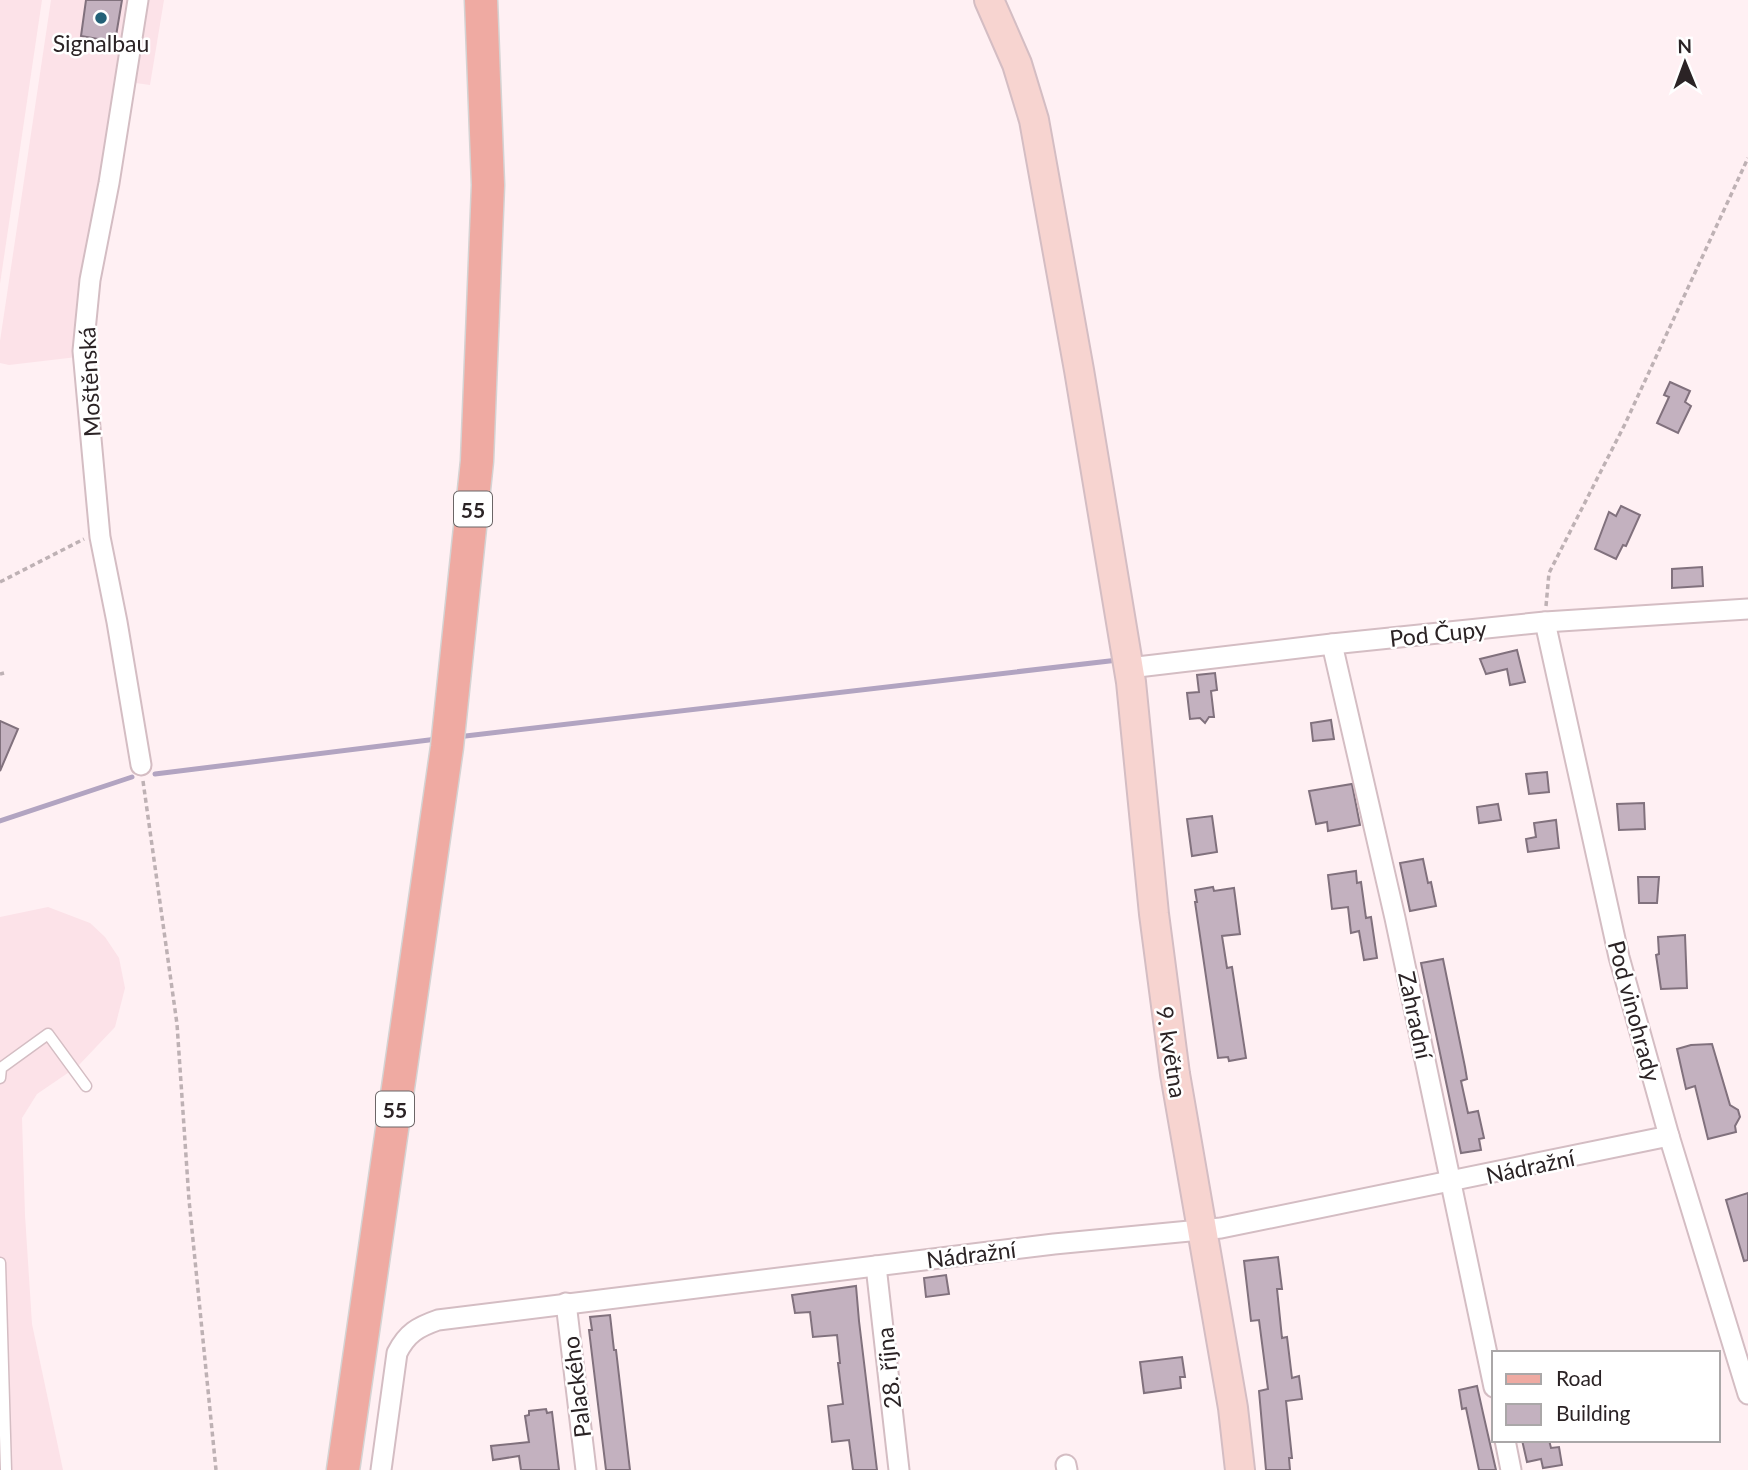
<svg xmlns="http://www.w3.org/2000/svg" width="1748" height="1470" viewBox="0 0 1748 1470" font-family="Lato,sans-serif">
<rect width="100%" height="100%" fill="#fff0f3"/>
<g fill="#fce2e8">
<polygon points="0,0 42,0 0,284"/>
<polygon points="51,0 164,0 150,85 114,80 77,357 9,365 0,363 0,341"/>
<polygon points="48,907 90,923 105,937 119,958 125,988 115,1027 78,1066 37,1094 22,1118 25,1215 32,1324 63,1470 0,1470 0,917"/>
</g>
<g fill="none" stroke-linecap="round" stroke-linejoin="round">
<g stroke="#b2a4c1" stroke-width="5">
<polyline points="457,737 1118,660"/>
<polyline points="155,774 437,739"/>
<polyline points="0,821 132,777"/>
</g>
</g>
<g fill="#c3b1bf" stroke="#81717d" stroke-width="2">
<polygon points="86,0 122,0 115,42 81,36"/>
<polygon points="1670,382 1690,391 1685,402 1691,406 1678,433 1657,423 1669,397 1664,395"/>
<polygon points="1621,506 1640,515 1626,546 1623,545 1616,559 1595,549 1609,512 1616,516"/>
<polygon points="1702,567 1703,586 1672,588 1672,569"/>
<polygon points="1517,650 1525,682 1510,685 1507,669 1486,674 1480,659"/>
<polygon points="1215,673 1217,690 1211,691 1214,717 1209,717 1205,723 1200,718 1190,719 1187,693 1199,692 1197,675"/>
<polygon points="1331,720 1334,739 1313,741 1311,723"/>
<polygon points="0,721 18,729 0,771"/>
<polygon points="1547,772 1549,792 1529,794 1526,774"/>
<polygon points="1352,784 1360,825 1328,831 1327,822 1316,824 1309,791"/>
<polygon points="1644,803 1645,829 1619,830 1617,804"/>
<polygon points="1498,804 1501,820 1479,823 1477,807"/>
<polygon points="1212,816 1217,852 1192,856 1187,819"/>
<polygon points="1556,820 1559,848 1528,852 1526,839 1536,837 1534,823"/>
<polygon points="1423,859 1428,883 1431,882 1436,906 1410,911 1400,863"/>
<polygon points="1356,871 1357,883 1361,882 1366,918 1371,917 1377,958 1364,960 1359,931 1351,933 1348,907 1332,909 1328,875"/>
<polygon points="1638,877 1659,877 1657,903 1639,903"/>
<polygon points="1213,887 1214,891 1234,888 1240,934 1222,936 1227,968 1232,967 1246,1058 1229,1061 1228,1057 1218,1058 1195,902 1197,902 1195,890"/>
<polygon points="1685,935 1687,988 1661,989 1656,955 1659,954 1658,937"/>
<polygon points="1443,959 1465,1067 1467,1079 1461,1081 1468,1113 1478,1111 1484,1138 1479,1139 1481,1150 1461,1153 1421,963"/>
<polygon points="1712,1044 1730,1105 1738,1110 1740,1117 1735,1126 1736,1132 1708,1139 1695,1086 1686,1089 1677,1049 1691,1045"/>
<polygon points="1748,1193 1748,1260 1744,1261 1726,1200"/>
<polygon points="1278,1257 1282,1289 1277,1289 1282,1338 1287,1337 1292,1378 1299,1376 1302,1399 1286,1401 1292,1458 1289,1458 1290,1470 1266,1470 1259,1391 1268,1389 1259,1320 1251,1321 1244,1261"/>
<polygon points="946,1275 949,1294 926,1297 924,1278"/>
<polygon points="856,1286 859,1321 877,1470 853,1470 849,1440 832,1442 828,1406 843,1404 838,1363 840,1363 837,1335 813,1337 810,1312 795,1313 792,1295"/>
<polygon points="610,1315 614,1350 616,1350 630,1470 606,1470 589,1330 592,1330 590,1317"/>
<polygon points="1182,1357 1185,1377 1180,1377 1181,1388 1144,1393 1140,1362"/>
<polygon points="1477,1386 1483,1413 1496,1470 1479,1470 1466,1408 1462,1409 1459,1390"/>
<polygon points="546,1409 547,1413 552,1412 559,1470 521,1470 519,1456 493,1460 491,1446 529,1442 525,1416 529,1415 529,1411"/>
<polygon points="1522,1440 1549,1440 1551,1448 1559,1447 1562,1465 1543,1468 1541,1459 1527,1462"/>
</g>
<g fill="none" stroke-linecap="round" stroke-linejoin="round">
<g stroke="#d4bdc3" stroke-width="13">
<g id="lane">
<polyline points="0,1078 1,1068 48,1034 86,1086"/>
<polyline points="0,1263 6,1470"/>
</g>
</g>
<g stroke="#d4bdc3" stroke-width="23">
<g id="street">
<polyline points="138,0 109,183 90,280 83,351 100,537 117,622 141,765"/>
<polyline points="1545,622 1619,957 1669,1136 1748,1394"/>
<polyline points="1332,644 1395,918 1494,1387"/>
<polyline points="1129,668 1332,644 1545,622 1748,609"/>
<polyline points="876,1266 899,1470"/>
<polyline points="566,1303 586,1470"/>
<polyline points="1505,1440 1511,1470"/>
<polyline points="1066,1465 1067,1470"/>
<path d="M381 1470 397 1353C407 1333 418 1327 438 1320L1054 1244 1221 1228 1669 1136"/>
</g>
</g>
<g stroke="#d4bdc3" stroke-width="32">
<polyline id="secondary" points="989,0 1017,64 1034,120 1079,370 1131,682 1154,914 1175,1074 1233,1408 1240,1470"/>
</g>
<g stroke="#d5d3d3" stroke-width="35">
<polyline id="primary" points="343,1470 447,747 477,461 488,185 481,0"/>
</g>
<g stroke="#beb1b4" stroke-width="3.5" stroke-dasharray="5 3.5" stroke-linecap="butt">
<polyline points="0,582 84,539"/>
<polyline points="1546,606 1549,573 1625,424 1748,158"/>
<polyline points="0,674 4,673"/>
<polyline points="143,781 177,1024 189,1200 216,1470"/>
</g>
<use href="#lane" stroke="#fff" stroke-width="10"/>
<use href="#street" stroke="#fff" stroke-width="19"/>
<use href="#secondary" stroke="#f7d4d0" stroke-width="28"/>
<use href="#primary" stroke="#efaaa2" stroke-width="32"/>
</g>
<circle fill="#236077" stroke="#fff" stroke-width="2.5" cx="101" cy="18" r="7"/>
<g text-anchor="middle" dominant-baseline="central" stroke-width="5" stroke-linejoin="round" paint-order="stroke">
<g fill="#fff" stroke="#6b6566" stroke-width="2">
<rect x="454" y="491.5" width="38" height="35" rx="5"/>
<rect x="376" y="1091.5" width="38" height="35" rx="5"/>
</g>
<g font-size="21" font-weight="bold" fill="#2b2325">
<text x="473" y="509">55</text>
<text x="395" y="1109">55</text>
</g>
<g font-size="23" fill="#2b2325" stroke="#fff">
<text x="101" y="43">Signalbau</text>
</g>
<g font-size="23" fill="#2b2325" stroke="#fff">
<text transform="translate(89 382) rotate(-93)">Moštěnská</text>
<text transform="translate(1438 633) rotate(-6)">Pod Čupy</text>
<text transform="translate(1635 1011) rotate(75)">Pod vinohrady</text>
<text transform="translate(1416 1015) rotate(78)">Zahradní</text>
<text transform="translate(1172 1052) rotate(81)">9. května</text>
<text transform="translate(1530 1166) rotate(-12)">Nádražní</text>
<text transform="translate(971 1254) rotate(-7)">Nádražní</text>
<text transform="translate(888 1368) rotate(-96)">28. října</text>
<text transform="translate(576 1387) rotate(-97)">Palackého</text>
</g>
</g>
<rect x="1492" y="1351" width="228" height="91" fill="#ffffff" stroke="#aaa7a8" stroke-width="2"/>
<rect x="1506" y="1374" width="35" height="10" fill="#efaaa2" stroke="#aaa7a8" stroke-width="2"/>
<text x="1556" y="1386" font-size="21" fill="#2b2325">Road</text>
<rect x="1506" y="1404" width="35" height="21" fill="#c3b1bf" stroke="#aaa7a8" stroke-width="2"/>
<text x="1556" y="1421" font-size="21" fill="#2b2325">Building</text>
<g transform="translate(1685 63) rotate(359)" stroke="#ffffff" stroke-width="5" paint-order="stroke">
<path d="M0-5L12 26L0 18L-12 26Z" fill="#2b2325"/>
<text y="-10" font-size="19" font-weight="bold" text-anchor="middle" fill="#2b2325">N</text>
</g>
</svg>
